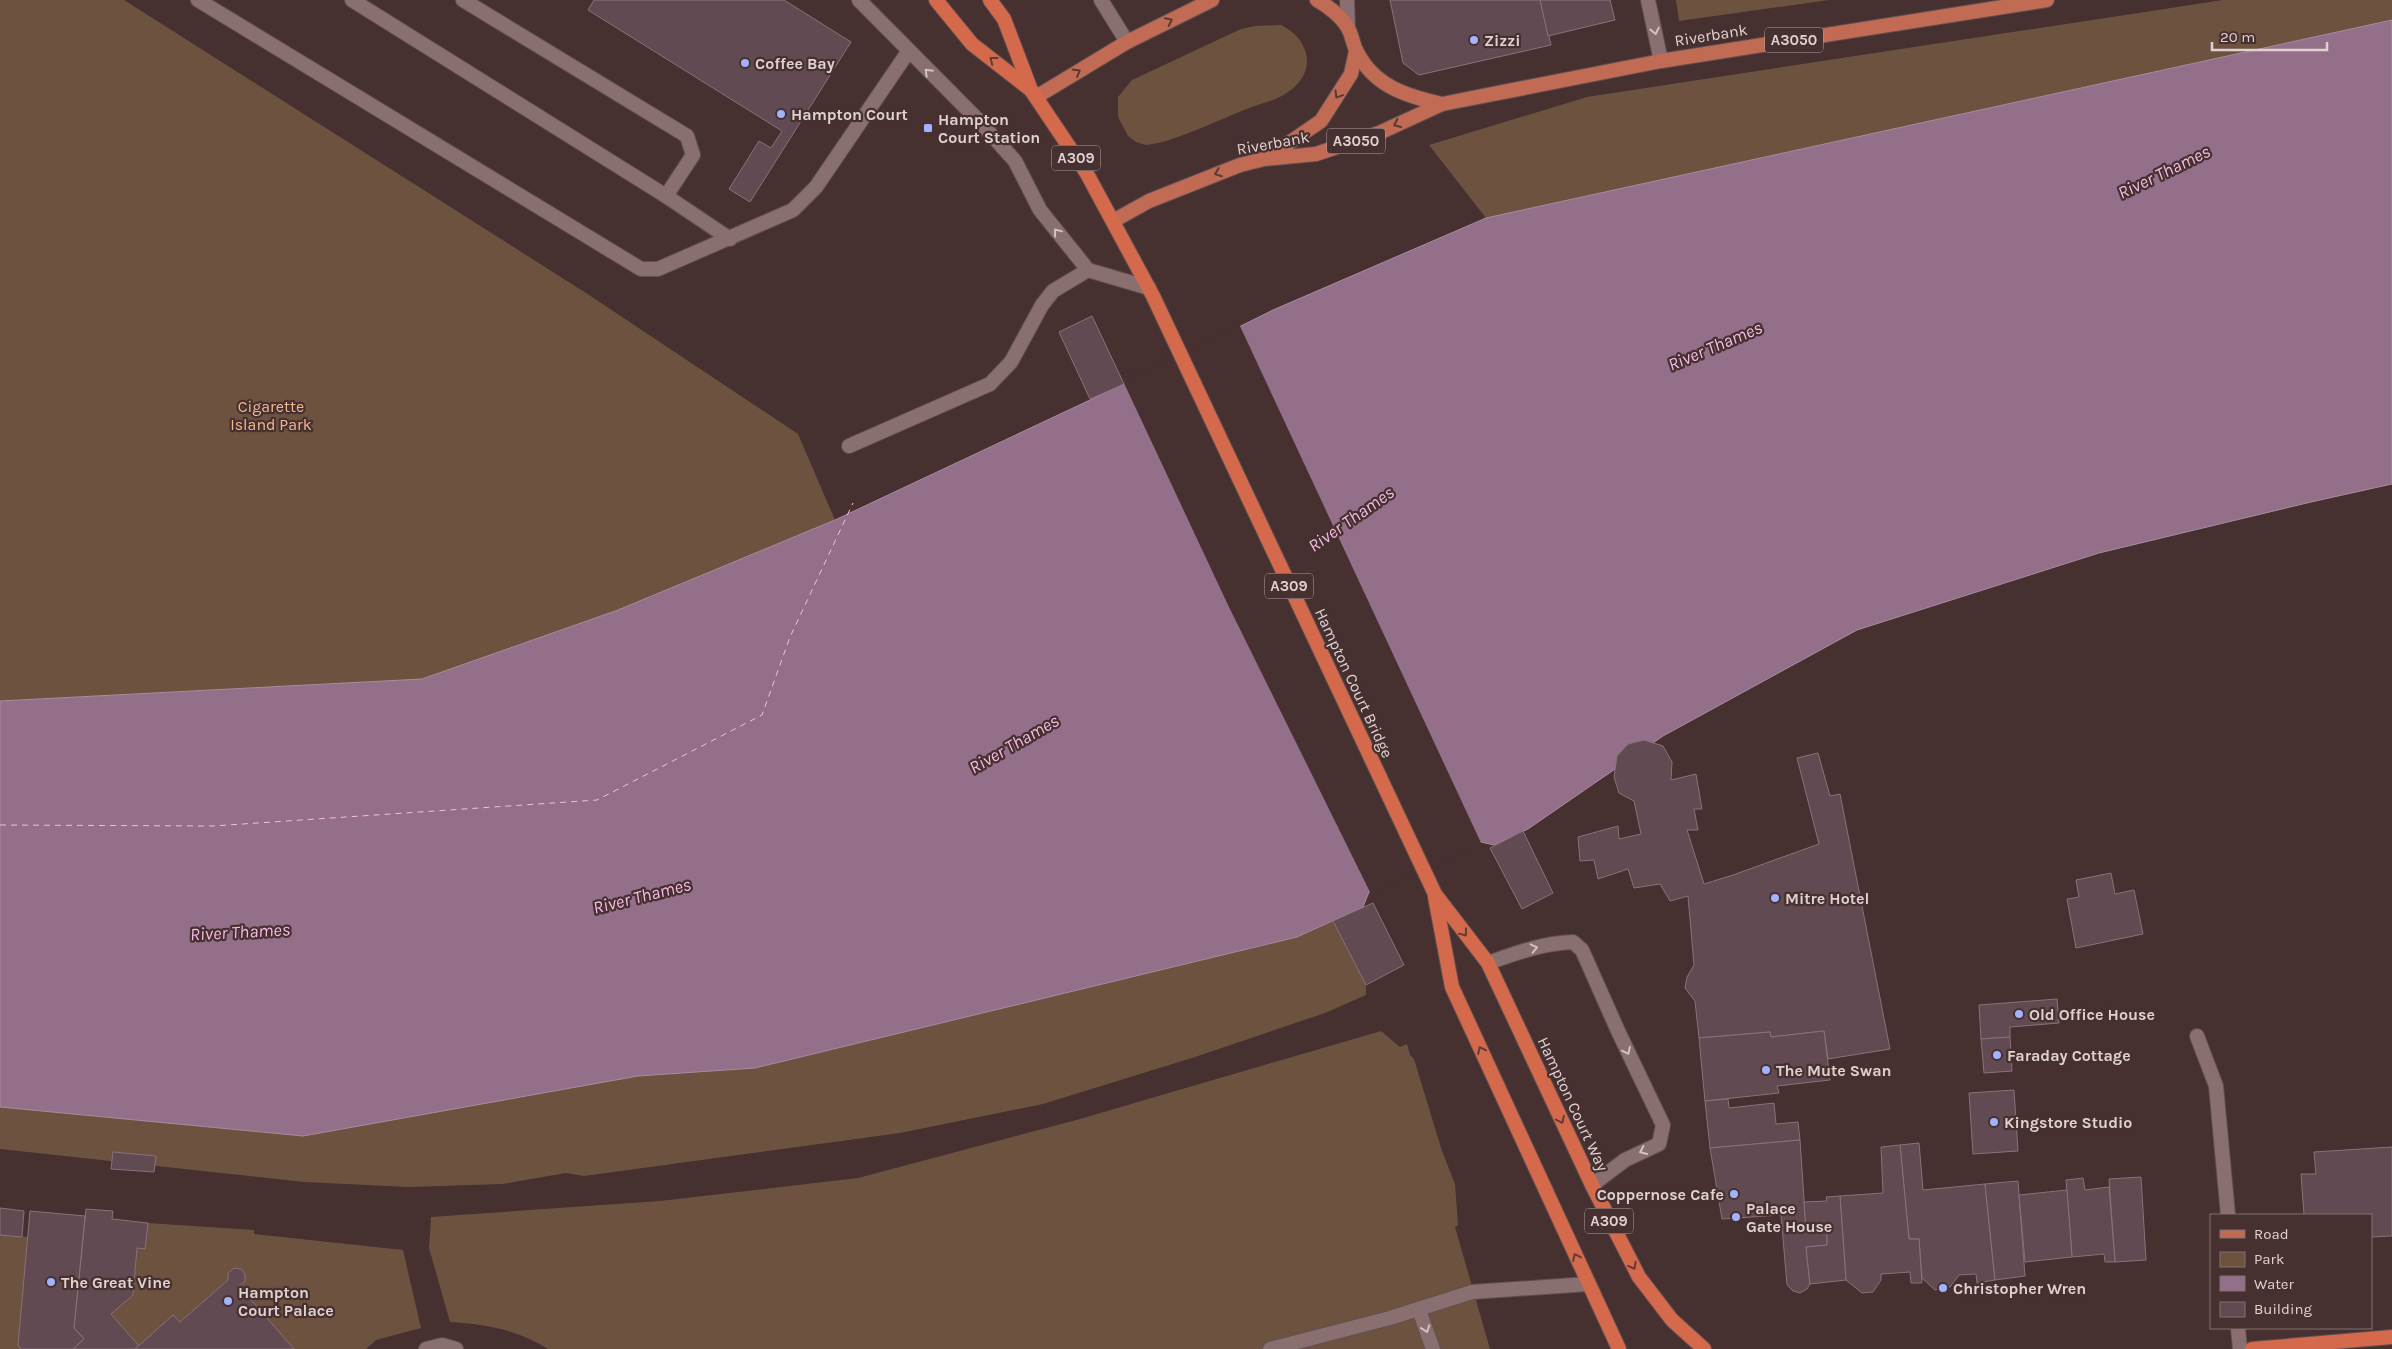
<svg xmlns="http://www.w3.org/2000/svg" width="2392" height="1349" viewBox="0 0 2392 1349" font-family="Karla,sans-serif">
<rect width="100%" height="100%" fill="#473030"/>
<g fill="#6d533f">
<polygon points="0,0 124,0 586,293 798,434 835,520 618,610 422,679 0,701"/>
<polygon points="1676,0 1829,0 1679,21"/>
<polygon points="2223,0 2392,0 2392,20 1486,218 1429,145 1587,97"/>
<path d="M1281 25C1310 39 1318 72 1288 92 1278 100 1262 103 1249 108 1219 120 1190 134 1159 143L1146 145 1136 142 1128 136 1118 117V97L1132 80 1241 29 1255 26Z"/>
<polygon points="1333,921 1366,985 1366,995 1325,1013 1195,1057 1043,1104 900,1133 584,1176 566,1173 502,1184 409,1187 304,1182 0,1149 0,1107 303,1136 638,1075 755,1068 1297,937"/>
<path d="M1381 1031 1400 1047 1407 1044 1410 1055 1414 1059 1442 1151 1455 1184 1458 1225 1455 1227 1490 1349H548C518 1330 485 1324 450 1322L429 1248 431 1217 660 1201 858 1178 1080 1119Z"/>
<polygon points="148,1223 254,1230 254,1234 403,1250 421,1328 376,1340 366,1349 294,1349 239,1286 245,1281 245,1274 241,1269 234,1268 228,1273 228,1280 180,1322 173,1316 139,1346 111,1314 133,1295 137,1248 145,1249"/>
<polygon points="0,1235 28,1237 18,1345 21,1349 0,1349"/>
</g>
<polygon fill="#936f89" stroke="#aa8c9f" points="2392,20 2392,484 2311,502 2099,553 1857,630 1663,736 1528,829 1494,845 1481,842 1369,892 1363,907 1297,937 755,1068 638,1076 303,1136 0,1107 0,701 422,679 618,610 835,520 1124,384 1273,310 1486,218"/>
<polygon fill="#473030" points="1239,324 1482,845 1371,894 1228,605 1123,381"/>
<g fill="none" stroke-linecap="round" stroke-linejoin="round">
<polyline stroke="#f7bbe7" stroke-width="1" stroke-dasharray="6 5" stroke-linecap="butt" points="0,825 213,826 597,800 762,715 790,637 853,503"/>
</g>
<g fill="#614a52" stroke="#8b717a">
<polygon points="594,0 784,0 851,42 750,202 729,189 759,141 771,148 782,131 588,10"/>
<polygon points="1390,0 1540,0 1551,45 1419,75 1403,63"/>
<polygon points="1540,0 1610,0 1615,20 1548,36"/>
<polygon points="1092,316 1124,384 1090,399 1059,332"/>
<polygon points="1644,740 1663,746 1672,762 1671,780 1696,774 1702,809 1694,809 1698,830 1687,830 1704,884 1733,875 1819,844 1797,758 1818,753 1830,796 1840,794 1890,1049 1828,1059 1824,1031 1771,1037 1770,1032 1699,1038 1695,1001 1685,988 1687,977 1694,965 1688,896 1670,901 1660,884 1634,888 1628,869 1598,879 1594,860 1580,861 1578,837 1618,826 1619,839 1641,834 1634,801 1619,793 1614,777 1617,756 1628,744"/>
<polygon points="1523,831 1553,893 1522,909 1490,848"/>
<polygon points="2111,873 2115,894 2134,890 2143,934 2076,948 2067,899 2079,897 2076,880"/>
<polygon points="1373,903 1404,965 1366,985 1333,921"/>
<polygon points="2057,999 2059,1023 2010,1027 2010,1037 1981,1039 1979,1005"/>
<polygon points="1824,1031 1830,1080 1777,1086 1779,1093 1705,1101 1699,1038 1770,1032 1771,1037"/>
<polygon points="2010,1037 2012,1071 1984,1073 1981,1039"/>
<polygon points="2014,1090 2018,1151 1973,1154 1969,1093"/>
<polygon points="1728,1099 1729,1108 1774,1103 1776,1124 1798,1122 1800,1140 1710,1148 1705,1101"/>
<polygon points="1800,1140 1806,1228 1827,1227 1827,1245 1806,1247 1810,1284 1807,1289 1800,1293 1793,1291 1787,1285 1781,1215 1722,1219 1710,1148"/>
<polygon points="1919,1143 1923,1190 1985,1184 1995,1280 1977,1283 1976,1274 1959,1275 1950,1287 1935,1290 1922,1278 1919,1239 1909,1239 1900,1145"/>
<polygon points="1900,1145 1909,1239 1919,1239 1922,1283 1911,1283 1910,1272 1881,1274 1881,1280 1873,1292 1862,1293 1846,1280 1840,1196 1883,1193 1881,1147"/>
<polygon points="2392,1147 2392,1236 2371,1237 2371,1215 2304,1215 2301,1174 2316,1174 2314,1152"/>
<polygon points="113,1152 156,1156 154,1172 111,1169"/>
<polygon points="2141,1177 2146,1260 2115,1262 2109,1179"/>
<polygon points="2083,1178 2085,1190 2109,1187 2115,1262 2105,1262 2104,1254 2072,1257 2066,1180"/>
<polygon points="2018,1181 2025,1276 1995,1280 1985,1184"/>
<polygon points="2067,1190 2072,1257 2025,1262 2019,1195"/>
<polygon points="1840,1196 1846,1280 1810,1284 1806,1247 1827,1245 1827,1227 1806,1228 1804,1202 1827,1201 1826,1197"/>
<polygon points="0,1208 24,1211 22,1237 0,1235"/>
<polygon points="86,1209 113,1211 112,1219 148,1223 145,1249 137,1248 133,1295 111,1314 139,1346 135,1349 73,1349 84,1339 74,1328"/>
<polygon points="30,1211 85,1216 74,1328 84,1339 73,1349 21,1349 18,1345"/>
<polygon points="234,1268 241,1269 245,1274 245,1281 239,1286 294,1349 135,1349 173,1315 180,1322 228,1280 228,1273"/>
</g>
<g fill="none" stroke-linecap="round" stroke-linejoin="round">
<g stroke="#624f50" stroke-width="16">
<g id="service">
<polyline points="198,0 641,269 658,269 793,210 816,187 908,52"/>
<polyline points="352,0 666,196 730,239"/>
<polyline points="463,0 687,136 693,155 666,196"/>
<polyline points="859,0 979,121 1015,161 1040,210 1088,270 1149,288"/>
<polyline points="849,446 990,384 1011,362 1042,305 1053,291 1088,270"/>
<path d="M1488 963C1516 953 1543 943 1573 942L1582 950 1618 1031 1663 1125 1659 1144 1625 1160 1592 1185"/>
<polyline points="2197,1036 2216,1086 2228,1215"/>
<polyline points="1419,1310 1433,1349"/>
<polyline points="2238,1328 2240,1349"/>
<polyline points="426,1349 442,1345 456,1349"/>
<polyline points="1270,1349 1390,1318 1472,1292 1588,1284"/>
</g>
</g>
<g stroke="#624f50" stroke-width="16">
<g id="minor">
<polyline points="1101,0 1127,42"/>
<polyline points="1347,0 1348,28"/>
<polyline points="1648,0 1661,61"/>
</g>
</g>
<g stroke="#624f50" stroke-width="16">
<g id="primary">
<path d="M1317 0C1328 6 1342 17 1348 28 1352 35 1353 44 1356 50 1373 86 1406 96 1442 104"/>
<polyline points="1036,97 1127,42 1212,0"/>
<polyline points="1267,158 1321,121 1351,74 1356,51"/>
<polyline points="1113,221 1149,201 1240,165 1264,159 1316,154 1379,133 1442,104 1661,61 2047,0"/>
</g>
</g>
<g stroke="#624f50" stroke-width="16">
<g id="trunk">
<polyline points="936,0 972,44 1031,90"/>
<polyline points="990,0 1004,19 1031,90 1086,172 1153,296 1435,894 1488,963 1592,1185 1639,1277 1672,1320 1704,1349"/>
<polyline points="1435,897 1452,987 1619,1349"/>
<polyline points="2252,1349 2392,1337"/>
</g>
</g>
<use href="#service" stroke="#896f6f" stroke-width="14"/>
<use href="#minor" stroke="#896f6f" stroke-width="14"/>
<use href="#primary" stroke="#c16b54" stroke-width="14"/>
<use href="#trunk" stroke="#d46a4b" stroke-width="14"/>
</g>
<defs><path id="oneway-chevron" d="M-2-3.5L2.5 0L-2 3.5" fill="none" stroke-width="1.6" stroke-linecap="round" stroke-linejoin="round" transform="scale(1.25)"/></defs>
<g stroke="#593935">
<use href="#oneway-chevron" transform="translate(1169 21) rotate(-26)"/>
<use href="#oneway-chevron" transform="translate(1077 72) rotate(-31)"/>
<use href="#oneway-chevron" transform="translate(1338 95) rotate(121)"/>
<use href="#oneway-chevron" transform="translate(1397 124) rotate(155)"/>
<use href="#oneway-chevron" transform="translate(1218 173) rotate(159)"/>
</g>
<g stroke="#d3c2c2">
<use href="#oneway-chevron" transform="translate(1655 31) rotate(78)"/>
<use href="#oneway-chevron" transform="translate(928 72) rotate(-135)"/>
<use href="#oneway-chevron" transform="translate(1057 232) rotate(-127)"/>
<use href="#oneway-chevron" transform="translate(1534 948) rotate(-13)"/>
<use href="#oneway-chevron" transform="translate(1627 1051) rotate(65)"/>
<use href="#oneway-chevron" transform="translate(1643 1151) rotate(155)"/>
<use href="#oneway-chevron" transform="translate(1426 1329) rotate(70)"/>
</g>
<g stroke="#633c35">
<use href="#oneway-chevron" transform="translate(993 60) rotate(-142)"/>
<use href="#oneway-chevron" transform="translate(1464 933) rotate(53)"/>
<use href="#oneway-chevron" transform="translate(1481 1050) rotate(-115)"/>
<use href="#oneway-chevron" transform="translate(1561 1120) rotate(65)"/>
<use href="#oneway-chevron" transform="translate(1576 1257) rotate(-115)"/>
<use href="#oneway-chevron" transform="translate(1633 1266) rotate(62)"/>
</g>
<g fill="#a3b2fd" stroke="#473030" stroke-width="2">
<circle cx="1474" cy="40" r="5"/>
<circle cx="745" cy="63" r="5"/>
<circle cx="781" cy="114" r="5"/>
<rect x="923" y="123" width="10" height="10" rx="2.5"/>
<circle cx="1775" cy="898" r="5"/>
<circle cx="2019" cy="1014" r="5"/>
<circle cx="1997" cy="1055" r="5"/>
<circle cx="1766" cy="1070" r="5"/>
<circle cx="1994" cy="1122" r="5"/>
<circle cx="1734" cy="1194" r="5"/>
<circle cx="1736" cy="1217" r="5"/>
<circle cx="51" cy="1282" r="5"/>
<circle cx="1943" cy="1288" r="5"/>
<circle cx="228" cy="1301" r="5"/>
</g>
<g text-anchor="middle" dominant-baseline="central" stroke-width="4.5" stroke-linejoin="round" paint-order="stroke">
<g fill="#473030" stroke="#b2a1a1" stroke-width="1">
<rect x="1765" y="27.5" width="58" height="25" rx="4"/>
<rect x="1327" y="128.5" width="58" height="25" rx="4"/>
<rect x="1052" y="145.5" width="48" height="25" rx="4"/>
<rect x="1265" y="573.5" width="48" height="25" rx="4"/>
<rect x="1585" y="1208.5" width="48" height="25" rx="4"/>
</g>
<g font-size="15" font-weight="bold" fill="#e0d1d1">
<text x="1794" y="40">A3050</text>
<text x="1356" y="141">A3050</text>
<text x="1076" y="158">A309</text>
<text x="1289" y="586">A309</text>
<text x="1609" y="1221">A309</text>
</g>
<g font-size="16" fill="#e0d1d1" stroke="#473030">
<text transform="translate(1711 35) rotate(-9)">Riverbank</text>
<text transform="translate(1273 143) rotate(-10)">Riverbank</text>
<text transform="translate(1354 683) rotate(65)">Hampton Court Bridge</text>
<text transform="translate(1573 1104) rotate(65)">Hampton Court Way</text>
</g>
<g font-size="16" font-weight="bold" fill="#e0d1d1" stroke="#473030" text-anchor="start">
<text x="1484" y="40">Zizzi</text>
<text x="755" y="63">Coffee Bay</text>
<text x="791" y="114">Hampton Court</text>
<text x="938" y="119">Hampton<tspan x="938" dy="18">Court Station</tspan></text>
<text x="1785" y="898">Mitre Hotel</text>
<text x="2029" y="1014">Old Office House</text>
<text x="2007" y="1055">Faraday Cottage</text>
<text x="1776" y="1070">The Mute Swan</text>
<text x="2004" y="1122">Kingstore Studio</text>
<text x="1724" y="1194" text-anchor="end">Coppernose Cafe</text>
<text x="1746" y="1208">Palace<tspan x="1746" dy="18">Gate House</tspan></text>
<text x="61" y="1282">The Great Vine</text>
<text x="1953" y="1288">Christopher Wren</text>
<text x="238" y="1292">Hampton<tspan x="238" dy="18">Court Palace</tspan></text>
</g>
<g font-size="16" fill="#f3b98e" stroke="#473030">
<text x="271" y="406">Cigarette<tspan x="271" dy="18">Island Park</tspan></text>
</g>
<g font-size="18" font-style="italic" fill="#f7bbe7" stroke="#473030">
<text transform="translate(2164 172) rotate(-26)">River Thames</text>
<text transform="translate(1715 346) rotate(-23)">River Thames</text>
<text transform="translate(1351 519) rotate(-35)">River Thames</text>
<text transform="translate(1014 744) rotate(-30)">River Thames</text>
<text transform="translate(642 896) rotate(-14)">River Thames</text>
<text transform="translate(240 932) rotate(-3)">River Thames</text>
</g>
</g>
<rect x="2210" y="1214" width="162" height="115" fill="#473030" stroke="#847070"/>
<rect x="2220" y="1230" width="25" height="8" fill="#c16b54" stroke="#847070"/>
<text x="2254" y="1239" font-size="15" fill="#e0d1d1">Road</text>
<rect x="2220" y="1252" width="25" height="15" fill="#6d533f" stroke="#847070"/>
<text x="2254" y="1264" font-size="15" fill="#e0d1d1">Park</text>
<rect x="2220" y="1276" width="25" height="15" fill="#936f89" stroke="#847070"/>
<text x="2254" y="1289" font-size="15" fill="#e0d1d1">Water</text>
<rect x="2220" y="1302" width="25" height="15" fill="#614a52" stroke="#847070"/>
<text x="2254" y="1314" font-size="15" fill="#e0d1d1">Building</text>
<path d="M2212 42v8h115v-8" fill="none" stroke="#e0d1d1" stroke-width="2.5"/>
<text x="2220" y="42" font-size="15" fill="#e0d1d1" stroke="#473030" stroke-width="4" paint-order="stroke">20 m</text>
</svg>
